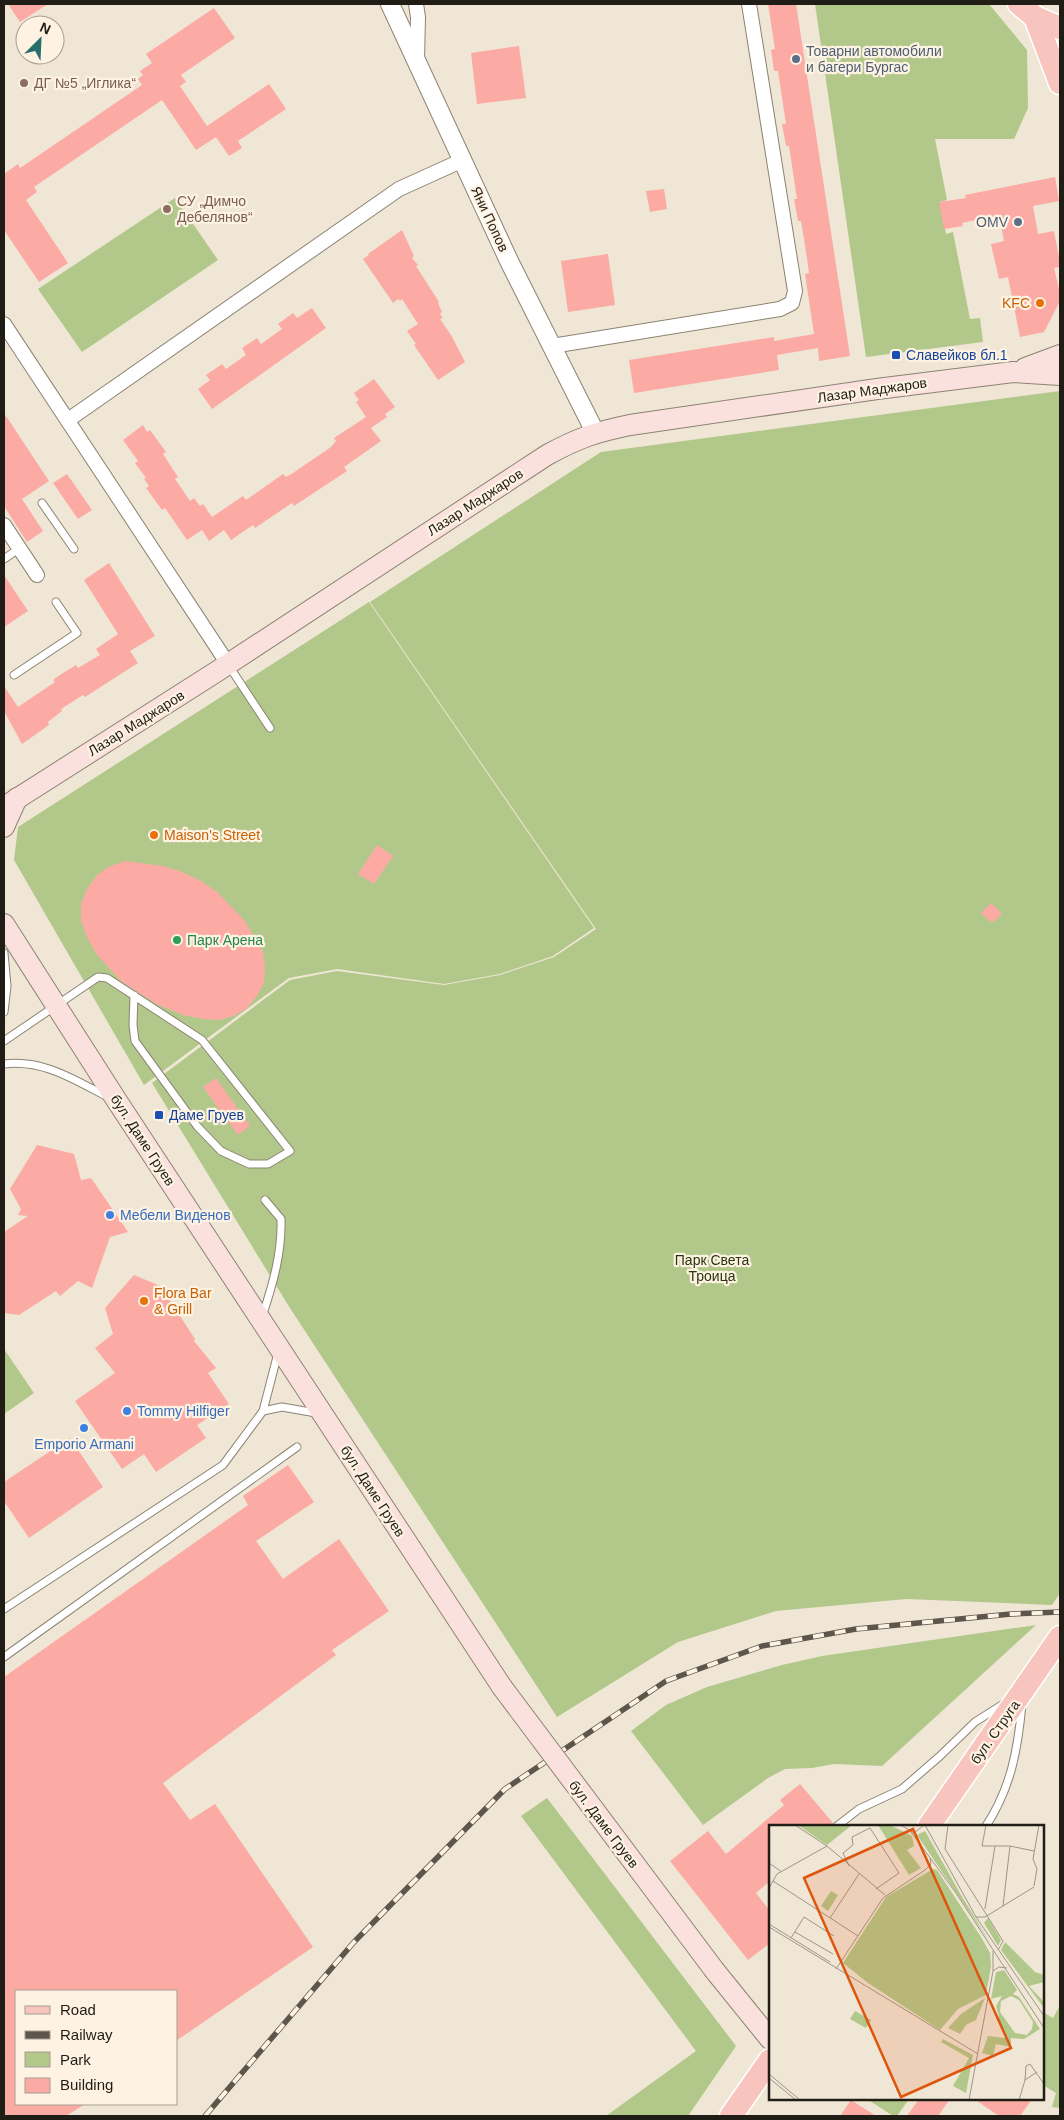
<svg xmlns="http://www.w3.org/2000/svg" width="1064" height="2120" viewBox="0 0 1064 2120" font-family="Helvetica,sans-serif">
<rect width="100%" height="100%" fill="#f0e6d5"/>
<g fill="#b2c88a">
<polygon points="815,4 989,4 1027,50 1028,108 1014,139 935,139 947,200 940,202 946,234 953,232 970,319 980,318 983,342 866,357"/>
<polygon points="175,198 218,260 82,352 38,289"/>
<polygon points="1060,391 1060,1593 1052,1605 906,1599 776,1611 678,1642 557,1717 288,1305 152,1083 290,980 337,971 444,985 500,975 554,957 596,929 370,602 601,452"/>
<polygon points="369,602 594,928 553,956 500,974 444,984 337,969 289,978 144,1085 14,860 18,827"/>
<polygon points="4,1349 34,1393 4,1414"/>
<polygon points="1036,1625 882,1766 834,1764 812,1768 785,1769 768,1778 703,1825 631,1731 666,1705 707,1687 782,1665 822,1656"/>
<polygon points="547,1798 736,2046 688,2116 606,2116 696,2051 521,1816"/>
<polygon points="1060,2005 1060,2108 1052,2107 1056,2093 1043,2085 1043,2012 1053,2018"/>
<polygon points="867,2099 909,2099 897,2116 893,2116"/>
</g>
<g fill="#fcaaa4">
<polygon points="8,4 48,4 20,22"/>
<polygon points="768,4 796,4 850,356 819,361 818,348 777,355 779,370 634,393 629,360 774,337 774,341 814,334 805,274 809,273 807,258 801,221 798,221 794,199 797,199 789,146 786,146 782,124 786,124 778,71 774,71 771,50 775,49"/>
<polygon points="214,8 235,38 181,75 186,82 180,86 207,126 269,84 286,109 238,141 242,148 229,156 216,137 196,150 162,100 34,187 37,192 26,200 68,263 39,282 4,230 4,174 18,164 20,168 142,85 138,79 143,75 140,71 152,63 146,54"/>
<polygon points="519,46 526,98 477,104 471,53"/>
<polygon points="1055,177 1059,201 1033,206 1038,234 1054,231 1060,263 1060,267 1054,268 1060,293 1060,301 1044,332 1020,337 1008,277 999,279 991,244 1004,241 999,215 962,223 963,226 944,229 939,202 966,198 965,195"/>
<polygon points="664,189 667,209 650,212 646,191"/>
<polygon points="402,230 414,256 412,258 418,265 416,266 439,302 438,303 442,312 440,314 443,318 440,319 451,335 465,362 438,380 414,345 416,344 407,331 418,324 402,299 400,301 398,299 393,303 363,259 369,255 368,254"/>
<polygon points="608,254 615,305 568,312 561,261"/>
<polygon points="312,308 326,328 212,409 198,389 210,380 206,375 222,364 226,369 246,355 242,348 257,338 261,344 282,329 278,324 293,313 297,318"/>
<polygon points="374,379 395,407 385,414 387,417 371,428 381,441 344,467 347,471 294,506 292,503 255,528 253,525 231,540 224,530 209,541 202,530 187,540 165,508 162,510 146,488 149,486 144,479 146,478 135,463 138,461 123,440 143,425 147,432 150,430 166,452 163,454 178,477 175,479 190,501 194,498 200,506 203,504 212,517 243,496 246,500 283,474 286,477 293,473 331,447 336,441 334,438 366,417 356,402 359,400 354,393"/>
<polygon points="4,413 49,481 22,499 43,531 27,542 4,506"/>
<polygon points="67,474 92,510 78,519 53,483"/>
<polygon points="109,563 155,636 130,651 138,663 85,697 83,695 61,709 62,711 48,722 49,725 22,744 4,711 4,686 18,707 55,682 53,680 60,675 76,665 78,668 100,655 96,649 118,634 84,580"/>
<polygon points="4,575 28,611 4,627"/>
<polygon points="377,845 393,856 374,884 358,874"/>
<polygon points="126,861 163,866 182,872 201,881 217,892 245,921 263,952 265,968 264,983 257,996 247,1008 234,1016 219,1020 204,1019 183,1015 158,1005 122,982 97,955 87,937 81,921 81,904 87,889 97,875 110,866"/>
<polygon points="991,903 1002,914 992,923 981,913"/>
<polygon points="216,1078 250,1126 238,1135 203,1087"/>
<polygon points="37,1145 74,1154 81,1180 91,1178 128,1232 110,1237 92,1288 78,1281 60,1296 56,1291 19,1315 4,1313 4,1232 28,1216 18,1215 21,1209 10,1189"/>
<polygon points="134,1275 170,1290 169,1299 195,1339 194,1341 216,1368 208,1373 229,1404 197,1425 206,1438 156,1472 144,1454 122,1469 75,1401 115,1373 95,1348 113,1334 105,1308"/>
<polygon points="70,1438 103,1487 29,1538 4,1501 4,1482"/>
<polygon points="288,1465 314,1502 256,1541 283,1579 339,1539 389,1611 332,1650 336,1655 163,1783 190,1820 215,1804 313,1947 176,2041 176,1991 16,1991 16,2104 85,2104 66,2116 4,2116 4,1677 248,1505 243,1496"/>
<polygon points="800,1784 833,1823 832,1826 770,1826 770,1881 756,1893 770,1911 770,1943 748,1960 670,1861 708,1831 726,1854 784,1805 780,1800"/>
<polygon points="919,2099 950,2099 938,2116 907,2116"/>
<polygon points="974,2099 1032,2099 1020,2116 999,2116"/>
<polygon points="851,2100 876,2116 840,2116"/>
</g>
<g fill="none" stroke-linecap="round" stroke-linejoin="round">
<g stroke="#8c8373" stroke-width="9">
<g id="service">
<polyline points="42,503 74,549"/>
<polyline points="4,559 20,548"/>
<polyline points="229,666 270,728"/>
<polyline points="14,675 77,633 56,602"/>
<polyline points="4,953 7,986 4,1012"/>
<polyline points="4,1041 98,977 107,978 202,1040 290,1151 268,1164 249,1164 221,1151 197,1126 135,1041 133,1025 134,995"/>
<path d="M4 1064C42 1059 73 1079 106 1096"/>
<path d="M262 1317C273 1284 282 1253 281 1219L265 1200"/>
<polyline points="278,1353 263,1411 282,1407 316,1413"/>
<polyline points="4,1609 223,1465 263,1411"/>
<polyline points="4,1657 297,1447"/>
<polyline points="837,1826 859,1809 902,1789 940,1756 975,1722 1005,1703"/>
<path d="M986 1826C1011 1788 1018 1749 1022 1704"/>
</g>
</g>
<g stroke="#8c8373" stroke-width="16">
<g id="minor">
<polyline points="416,4 418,17 417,60"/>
<polyline points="4,324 228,664"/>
<polyline points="552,346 780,309 792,303 795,291 749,4"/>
<polyline points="68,420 399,189 463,160"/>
<polyline points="4,525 37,575"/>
</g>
</g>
<g stroke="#8c8373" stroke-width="20">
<polyline id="tertiary" points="390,4 509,261 595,432"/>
</g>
<g stroke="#8c8373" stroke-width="22">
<g id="secondary">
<polyline points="1025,368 1060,355"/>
<path d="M4 807 216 672 547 455C578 438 596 432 630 425L877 389 1013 372 1060 375"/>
<polyline points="4,827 17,798"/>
<polyline points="4,924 117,1101 502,1687"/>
<polyline points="715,1971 770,2039"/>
</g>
</g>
<g stroke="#fff" stroke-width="25">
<g id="primary">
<polyline points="1019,4 1035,17 1060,28"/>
<polyline points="1035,17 1060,83"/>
<polyline points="929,1826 1060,1637"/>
<polyline points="731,2116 770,2060"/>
</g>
</g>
<use href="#service" stroke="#fff" stroke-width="7"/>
<use href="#minor" stroke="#fff" stroke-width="14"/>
<use href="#tertiary" stroke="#fff" stroke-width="18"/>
<use href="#secondary" stroke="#fbe1de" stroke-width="20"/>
<use href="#primary" stroke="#f8c4be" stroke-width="22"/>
<g stroke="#5c564d" stroke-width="5.5">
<polyline id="rail" points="205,2116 354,1942 505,1789 666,1681 762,1646 856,1629 1011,1614 1060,1612"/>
</g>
<use href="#rail" stroke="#fef3e2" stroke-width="4" stroke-dasharray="11" stroke-linecap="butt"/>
<g stroke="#8c8373" stroke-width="22" stroke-linecap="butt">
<polyline id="secondary-bridge" points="502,1687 715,1971"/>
</g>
<use href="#secondary-bridge" stroke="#fbe1de" stroke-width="20"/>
</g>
<g fill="#5c6f8a" stroke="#fef3e2" stroke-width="2">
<circle cx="796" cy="59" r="5"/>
<circle cx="1018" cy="222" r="5"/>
</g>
<g fill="#8d6e63" stroke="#fef3e2" stroke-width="2">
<circle cx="24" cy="83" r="5"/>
<circle cx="167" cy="209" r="5"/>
</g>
<g fill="#e8710a" stroke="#fef3e2" stroke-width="2">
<circle cx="1040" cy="303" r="5"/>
<circle cx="154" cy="835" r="5"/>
<circle cx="144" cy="1301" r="5"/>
</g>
<g fill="#1a4fb4" stroke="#fef3e2" stroke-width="2">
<rect x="891" y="350" width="10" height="10" rx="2.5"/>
<rect x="154" y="1110" width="10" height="10" rx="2.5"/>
</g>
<circle fill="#2e9e5b" stroke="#fef3e2" stroke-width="2" cx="177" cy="940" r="5"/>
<g fill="#3f7fe0" stroke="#fef3e2" stroke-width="2">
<circle cx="110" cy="1215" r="5"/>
<circle cx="127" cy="1411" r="5"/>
<circle cx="84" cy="1428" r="5"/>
</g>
<g text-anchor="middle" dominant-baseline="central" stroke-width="4.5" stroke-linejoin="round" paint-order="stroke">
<g font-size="14" fill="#4e5e75" stroke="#fef3e2" text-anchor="start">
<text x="806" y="51">Товарни автомобили<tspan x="806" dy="16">и багери Бургас</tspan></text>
<text x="1008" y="222" text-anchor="end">OMV</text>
</g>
<g font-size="14" fill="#785e54" stroke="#fef3e2" text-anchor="start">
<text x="34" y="83">ДГ №5 „Иглика“</text>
<text x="177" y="201">СУ „Димчо<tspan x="177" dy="16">Дебелянов“</tspan></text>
</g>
<g font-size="14" fill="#201c16" stroke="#fef3e2">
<text transform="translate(490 219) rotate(65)">Яни Попов</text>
<text transform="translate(872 390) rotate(-8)">Лазар Маджаров</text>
<text transform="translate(475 502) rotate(-33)">Лазар Маджаров</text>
<text transform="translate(136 723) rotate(-32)">Лазар Маджаров</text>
<text transform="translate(143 1140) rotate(57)">бул. Даме Груев</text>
<text transform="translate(373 1491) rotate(57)">бул. Даме Груев</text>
<text transform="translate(995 1732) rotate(-55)">бул. Струга</text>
<text transform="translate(604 1824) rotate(53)">бул. Даме Груев</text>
</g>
<g font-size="14" fill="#c56008" stroke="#fef3e2" text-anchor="start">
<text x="1030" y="303" text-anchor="end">KFC</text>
<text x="164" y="835">Maison's Street</text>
<text x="154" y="1293">Flora Bar<tspan x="154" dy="16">&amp; Grill</tspan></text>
</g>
<g font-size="14" fill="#164399" stroke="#fef3e2" text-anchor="start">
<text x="906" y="355">Славейков бл.1</text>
<text x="169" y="1115">Даме Груев</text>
</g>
<g font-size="14" fill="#27864d" stroke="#fef3e2" text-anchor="start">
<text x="187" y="940">Парк Арена</text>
</g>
<g font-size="14" fill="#366cbe" stroke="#fef3e2" text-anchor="start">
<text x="120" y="1215">Мебели Виденов</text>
<text x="137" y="1411">Tommy Hilfiger</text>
<text x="84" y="1444" text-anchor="middle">Emporio Armani</text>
</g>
<g font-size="14" fill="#29350f" stroke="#fef3e2">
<text x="712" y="1260">Парк Света<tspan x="712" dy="16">Троица</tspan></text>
</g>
</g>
<g transform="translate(769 1825)">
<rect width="275" height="275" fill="#f0e6d5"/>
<path d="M29 0H83L58 20ZM109 0H121L143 11 145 21 138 25 152 43 140 50ZM156 6 192 70 222 119 148 10ZM164 44 168 45 212 112 221 128 222 141 217 170 189 184 171 205 99 158 74 138 117 72ZM62 66 69 70 59 86 52 81ZM219 93 232 115 229 121 215 98ZM236 117 266 147 275 150V157L260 161 275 177V183L232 125ZM235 145 248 165 244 169 250 172 271 204 255 214 242 213V222L227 219 224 231 213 228 219 211 236 213V207L228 194 230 191 227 181 233 171 222 174 227 147ZM242 171 250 175 264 197 263 204 258 210 246 208 231 187 232 176ZM216 173 207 195 197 200 191 209 179 203 192 189ZM86 186 102 195 97 203 81 194ZM174 214 204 230 197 268 184 261 200 233 172 217Z" fill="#b2c88a" fill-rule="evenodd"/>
<path fill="none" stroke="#9d9589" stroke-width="1" d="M26 0 58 21 116 70M132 0 145 8 155 0M156 0 207 92 275 191M179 0 176 24 234 116 229 125M217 0 213 21H241L265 26M142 7 187 68 275 203M0 38 13 47M80 41 74 28 84 20 83 12 101 3 130 48 107 64M4 56 89 111M265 61 268 44 264 34 270 0M0 63 8 49 58 21M234 81 241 21M216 84 226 21M207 92H216L265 62M61 93 90 49M0 99 61 137M0 102 209 229M26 107 64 129M22 113 35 92 65 111M67 144 114 73 156 45 162 39 161 33M224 146 230 142 238 143M0 249 31 275M0 253 27 275M256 255 257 241 261 239 275 259M200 275 224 146V126M250 275 256 255 268 247"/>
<path fill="#de560c" fill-opacity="0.15" stroke="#de560c" stroke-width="2.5" d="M144 4 242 223 132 272 35 53Z"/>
<rect width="275" height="275" fill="none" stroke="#201c16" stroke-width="2.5"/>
</g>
<rect width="1064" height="2120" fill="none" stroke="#201c16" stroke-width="10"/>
<rect x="15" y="1990" width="162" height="115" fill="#fef3e2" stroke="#a59d90"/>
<rect x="25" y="2006" width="25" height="8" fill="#f8c4be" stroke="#a59d90"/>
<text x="60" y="2015" font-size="15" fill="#201c16">Road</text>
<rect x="25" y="2031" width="25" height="8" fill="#5c564d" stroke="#a59d90"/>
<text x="60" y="2040" font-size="15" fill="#201c16">Railway</text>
<rect x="25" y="2052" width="25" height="15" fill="#b2c88a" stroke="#a59d90"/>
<text x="60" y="2065" font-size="15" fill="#201c16">Park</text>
<rect x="25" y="2078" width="25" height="15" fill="#fcaaa4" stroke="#a59d90"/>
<text x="60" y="2090" font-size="15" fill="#201c16">Building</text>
<g transform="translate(40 40) rotate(24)"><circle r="24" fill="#fef3e2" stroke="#a59d90"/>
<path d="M0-4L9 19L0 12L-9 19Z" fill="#256e69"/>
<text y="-8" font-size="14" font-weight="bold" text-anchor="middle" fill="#201c16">N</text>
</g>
</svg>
